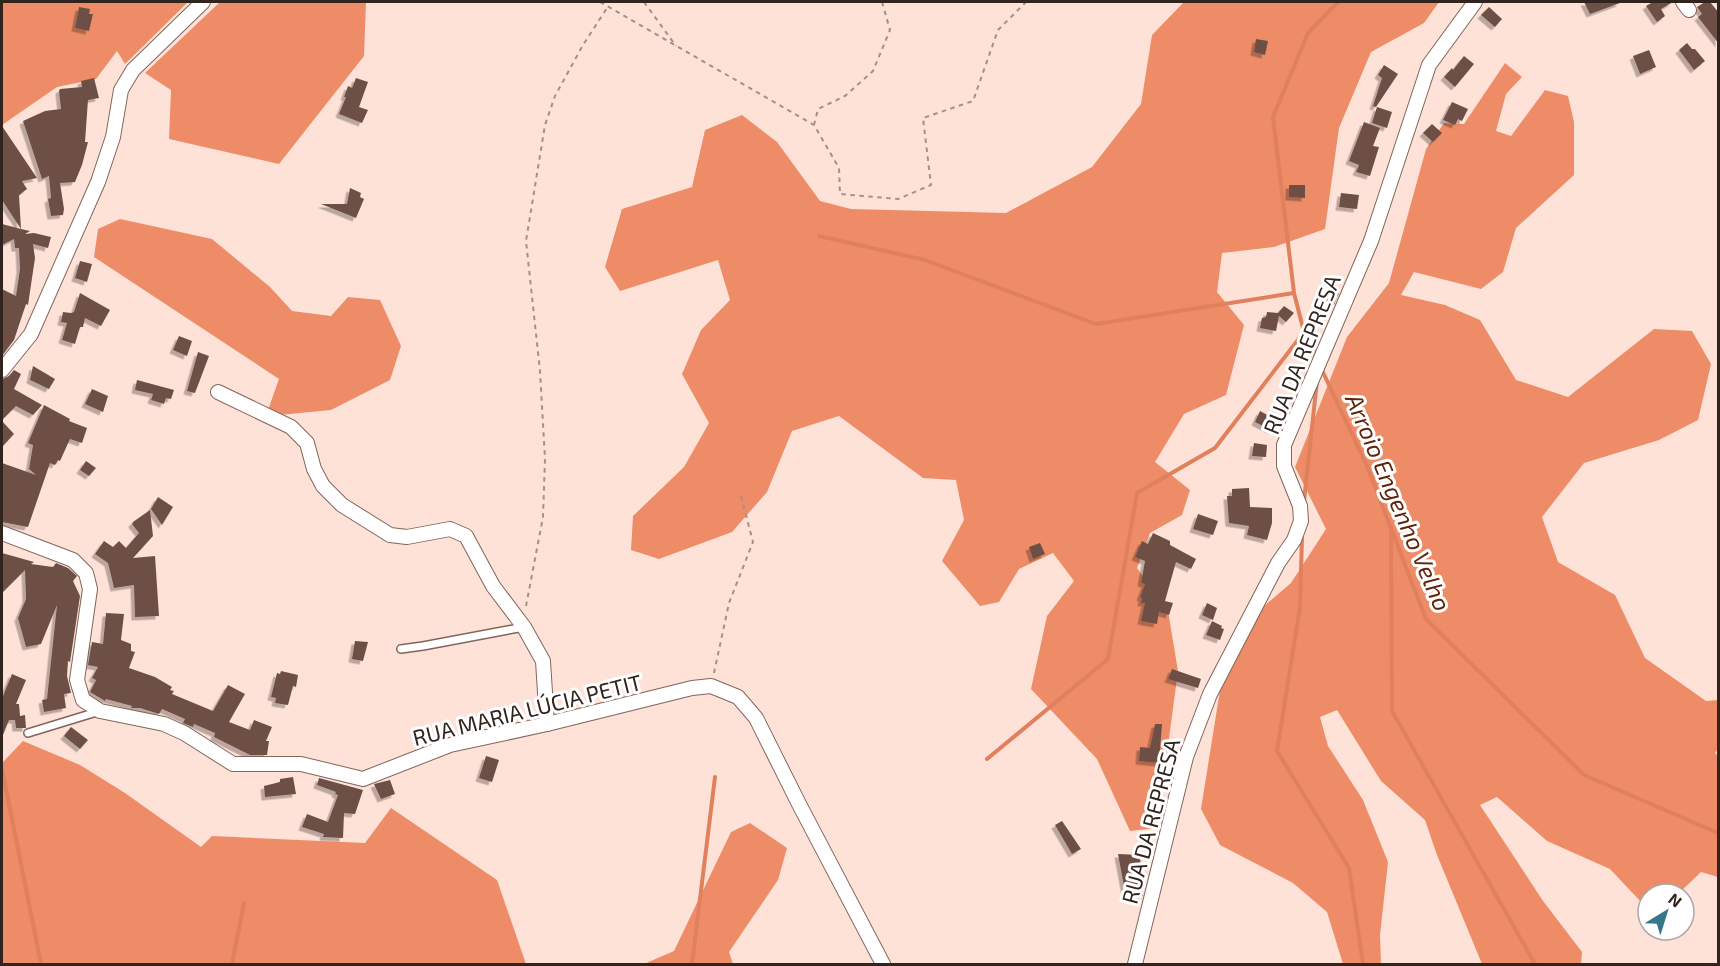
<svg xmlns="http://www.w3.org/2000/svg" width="1720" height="966" viewBox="0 0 1720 966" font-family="'Exo 2',sans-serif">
<defs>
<filter id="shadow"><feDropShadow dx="-3.5" dy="3.5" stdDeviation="0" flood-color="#0004"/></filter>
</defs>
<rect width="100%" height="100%" fill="#fee2d8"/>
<g fill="#ee8c68">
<polygon points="2,2 188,2 125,64 117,51 96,79 57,87 2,125"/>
<polygon points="220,2 366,2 364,56 279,164 169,139 171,90 145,73"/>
<polygon points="1184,2 1439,2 1424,23 1371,52 1339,128 1325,229 1274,247 1222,253 1217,292 1244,325 1226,395 1184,414 1155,462 1190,490 1182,515 1150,533 1137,568 1168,611 1178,671 1157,828 1130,831 1097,759 1031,689 1047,616 1074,581 1053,553 1019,569 999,602 980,606 942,561 964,520 956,480 923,478 839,416 792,431 767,492 732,532 659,559 631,550 633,516 684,467 709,423 682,374 701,330 730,300 718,260 620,291 605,267 622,209 692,187 705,130 742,115 777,142 820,201 851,209 1006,213 1092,167 1141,104 1152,35"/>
<polygon points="1505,63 1522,77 1506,94 1496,131 1511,136 1545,90 1568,96 1574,122 1574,175 1516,228 1503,272 1481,289 1414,272 1401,295 1445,305 1480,320 1516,380 1568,397 1654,329 1692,331 1711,364 1698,420 1659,440 1584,463 1542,517 1558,562 1615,595 1645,658 1706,701 1718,700 1718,749 1715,753 1718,756 1718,877 1701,872 1678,894 1648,894 1648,903 1642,903 1610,869 1547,841 1497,797 1480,805 1543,901 1582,952 1581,964 1482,964 1437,855 1425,820 1381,781 1337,710 1320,717 1328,746 1363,800 1388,862 1380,935 1381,964 1343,964 1327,912 1293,883 1220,845 1201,809 1221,684 1250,618 1291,583 1326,529 1295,467 1347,337 1389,283 1426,149 1444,123 1464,124"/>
<polygon points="120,219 212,239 270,287 292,311 331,316 348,297 380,300 401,346 390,380 331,410 279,415 268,410 279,379 94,257 98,229"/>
<polygon points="23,741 80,765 125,793 201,847 212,836 365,843 391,808 497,880 526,964 2,964 2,763"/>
<polygon points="750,823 787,848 778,880 729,952 733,964 644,964 674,951 731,832"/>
</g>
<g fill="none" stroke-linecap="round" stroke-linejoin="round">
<g stroke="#e1805c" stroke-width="4">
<polyline points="819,236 925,260 1096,324 1294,293"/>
<polyline points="1317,358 1304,332 1294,293 1273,117 1308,33 1338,2"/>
<polyline points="1321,368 1367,466 1426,619 1584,775 1718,833"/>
<polyline points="1304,501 1317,381"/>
<polyline points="1391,532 1392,711 1535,964"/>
<polyline points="1302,536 1300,607 1277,751 1349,868 1363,964"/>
<polyline points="987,759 1108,659 1137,493 1215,448 1304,332"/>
<polyline points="2,769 41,964"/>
<polyline points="232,964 244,903"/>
<polyline points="692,964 715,777"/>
</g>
</g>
<g fill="#6d5045" filter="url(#shadow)">
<polygon points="1584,2 1620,2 1620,3 1590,14"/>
<polygon points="1653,2 1673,2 1661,9 1665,16 1657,22 1646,6"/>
<polygon points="1705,2 1710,2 1719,13 1719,44 1698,17 1702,14 1697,7"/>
<polygon points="79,7 90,9 89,14 93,14 89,31 75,28"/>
<polygon points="1489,7 1502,19 1495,27 1481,15"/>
<polygon points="1256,39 1268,41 1265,55 1254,52"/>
<polygon points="1687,43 1692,49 1695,49 1705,61 1694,70 1679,50"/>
<polygon points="1649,50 1656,67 1640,74 1633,56"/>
<polygon points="1464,56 1474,64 1455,87 1444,77 1452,68 1453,70"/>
<polygon points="1384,65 1398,74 1376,107 1373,106 1382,78 1378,75"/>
<polygon points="94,78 99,98 88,100 85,142 88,142 82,165 75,182 60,183 64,209 63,215 51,216 48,199 51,198 49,176 42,179 23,121 45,111 61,109 59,91 60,89 82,87 81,81"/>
<polygon points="356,78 368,82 359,107 368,110 362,123 339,114 346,97 344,97 348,86 352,88"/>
<polygon points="1452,102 1468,109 1462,121 1458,119 1455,125 1443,120"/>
<polygon points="1377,107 1392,112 1387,128 1372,123"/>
<polygon points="1364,122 1380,128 1373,146 1379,147 1370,176 1356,172 1359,165 1349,161"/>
<polygon points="1432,124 1442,133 1433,142 1423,133"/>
<polygon points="2,126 37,178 22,181 27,189 19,195 21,229 30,231 25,234 34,233 51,237 48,248 33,244 35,258 28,305 26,304 14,340 2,356 2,289 16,296 20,269 19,248 15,248 14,239 2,245 2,224 21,229 2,200"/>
<polygon points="1289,185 1305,185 1305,198 1289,197"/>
<polygon points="350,188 361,193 360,197 364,199 356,218 321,204 347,204"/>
<polygon points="1341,193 1359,195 1357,209 1339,207"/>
<polygon points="80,261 92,264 87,282 75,278"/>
<polygon points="1330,288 1339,293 1334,305 1324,300"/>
<polygon points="80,293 110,310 101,326 85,318 83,327 80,327 75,344 62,340 67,323 61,322 63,312 71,313 74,312"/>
<polygon points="1284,306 1294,313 1286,322 1279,316 1276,331 1260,328 1262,318 1266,317 1267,312 1278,313"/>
<polygon points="179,336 192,341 187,356 173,350"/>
<polygon points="198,352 209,356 195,393 187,391"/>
<polygon points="33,366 55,379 49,389 30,380"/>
<polygon points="14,370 21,374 14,389 42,405 33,415 16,406 2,420 2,379 9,376"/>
<polygon points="137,380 174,390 171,399 166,398 164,404 151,400 153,394 135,390"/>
<polygon points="92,389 108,396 103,412 85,404"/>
<polygon points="44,405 70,419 69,421 87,428 82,443 70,439 60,461 58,460 55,465 50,463 28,527 2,522 2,463 36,475 29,469 33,445 28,443"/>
<polygon points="1260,411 1277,420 1271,430 1255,422"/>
<polygon points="2,421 14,434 2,447"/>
<polygon points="1254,443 1267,445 1266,457 1252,456"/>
<polygon points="86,461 96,468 89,476 80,470"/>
<polygon points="1249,488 1250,507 1272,508 1272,523 1267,540 1247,535 1249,526 1229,523 1227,496 1232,496 1232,489"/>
<polygon points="158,497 173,507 162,525 151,509"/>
<polygon points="150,510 153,536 133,558 155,556 159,616 135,617 134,585 114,588 108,563 95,554 104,541 113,547 119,541 126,548 139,533 132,524 133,522"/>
<polygon points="1198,514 1218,521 1213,535 1193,529"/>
<polygon points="1153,533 1170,541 1170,545 1196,559 1191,569 1176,562 1165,601 1173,603 1169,615 1159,612 1157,624 1141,621 1145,603 1141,603 1142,598 1140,597 1145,584 1141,583 1145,561 1135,557 1142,541 1148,544"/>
<polygon points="1040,543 1045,554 1033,559 1029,547"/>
<polygon points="2,553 34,562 31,564 53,567 56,563 68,568 77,576 73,581 80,596 70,662 68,661 67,676 71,693 64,694 66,708 44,712 42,700 47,699 57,605 41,644 26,647 18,618 26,599 25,570 2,593"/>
<polygon points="1207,603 1217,608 1213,620 1202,615"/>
<polygon points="106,613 124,614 121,640 131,644 131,651 135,652 129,668 155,677 172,687 170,690 174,691 172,694 213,711 228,685 245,694 229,722 250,730 254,720 272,727 266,741 269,741 267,755 250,755 214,737 215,733 194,724 193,727 183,723 185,719 162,709 159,714 140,708 131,708 132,706 106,699 105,701 90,692 96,680 92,678 98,667 88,665 92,642 103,644"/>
<polygon points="1212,621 1222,626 1221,628 1224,629 1220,640 1206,635"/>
<polygon points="355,641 368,642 363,661 352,659"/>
<polygon points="1172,669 1201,679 1198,688 1168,679"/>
<polygon points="281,671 298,675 296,687 293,686 288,705 275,703 276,698 271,697 277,673 280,674"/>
<polygon points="12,674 26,680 16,704 19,704 20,716 25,715 26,728 16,728 15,720 9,720 3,735 3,696"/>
<polygon points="1155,724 1162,724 1159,763 1139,761 1140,747 1150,748"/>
<polygon points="71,727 88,740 80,749 64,736"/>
<polygon points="486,756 499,760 492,782 479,778"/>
<polygon points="293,777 296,794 265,797 264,786 280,782 280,779"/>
<polygon points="319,778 363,790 355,814 344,813 343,838 323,837 324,834 302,827 307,814 328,822 338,795 335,794 336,792 317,785"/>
<polygon points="390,780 395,794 381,799 374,784"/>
<polygon points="1062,821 1081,849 1072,854 1055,825"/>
<polygon points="1118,854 1140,855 1141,870 1140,870 1143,896 1126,897"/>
</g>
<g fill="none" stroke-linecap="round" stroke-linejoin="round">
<g stroke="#83645a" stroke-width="10">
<g id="service">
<polyline points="401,649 423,646 524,627"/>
<polyline points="28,733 100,711"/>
</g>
</g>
<g stroke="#83645a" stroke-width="16">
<g id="minor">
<polyline points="1683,2 1689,10"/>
<polyline points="2,370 31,334 98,182 113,137 121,90 133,70 203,2"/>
<polyline points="218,392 291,427 307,443 314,469 323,486 342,505 390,535 407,537 450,529 466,536 493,586 524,627 543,661 547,724"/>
<polyline points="2,533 73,560 86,573 90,589 77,680 83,700 100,711 164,724 184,733 233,764 301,764 363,779 450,745 547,724 692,688 711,686 738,697 756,718 799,804 883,964"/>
<polyline points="1135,964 1186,757 1210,694 1278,563 1294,540 1301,521 1300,506 1284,466 1284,445 1371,241 1429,65 1475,2"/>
</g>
</g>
<g stroke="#a59088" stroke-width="2" stroke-dasharray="4.5 4.5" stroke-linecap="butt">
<polyline points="600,2 814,125 839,168 840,194 898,199 931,185 923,118 973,101 998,30 1026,2"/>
<polyline points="644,2 676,46"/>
<polyline points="814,125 818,109 845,96 873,71 890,30 882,2"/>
<polyline points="526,606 543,517 545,459 540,371 526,241 545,125 555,96 583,45 607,8"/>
<polyline points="714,673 729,603 753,542 740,492"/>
</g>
<use href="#service" stroke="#fff" stroke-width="7"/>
<use href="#minor" stroke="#fff" stroke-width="14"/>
</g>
<g text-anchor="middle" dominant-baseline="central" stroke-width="6" stroke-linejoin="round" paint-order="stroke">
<g font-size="22" fill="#31241f" stroke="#fff">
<text transform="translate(1301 354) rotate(-68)">RUA DA REPRESA</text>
<text transform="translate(527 709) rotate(-14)">RUA MARIA LÚCIA PETIT</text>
<text transform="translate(1150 821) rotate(-75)">RUA DA REPRESA</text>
</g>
<g font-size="24" font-style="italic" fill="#61240a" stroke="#fff">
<text transform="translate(1399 502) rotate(67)">Arroio Engenho Velho</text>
</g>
</g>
<rect width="1720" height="966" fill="none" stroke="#31241f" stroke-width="6"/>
<g transform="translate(1666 912) rotate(38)"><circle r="28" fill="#ffffff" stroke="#ada7a5" stroke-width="1.5"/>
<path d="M0-4.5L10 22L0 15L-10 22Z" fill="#37778b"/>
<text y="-9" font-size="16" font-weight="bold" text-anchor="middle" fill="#31241f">N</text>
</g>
</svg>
